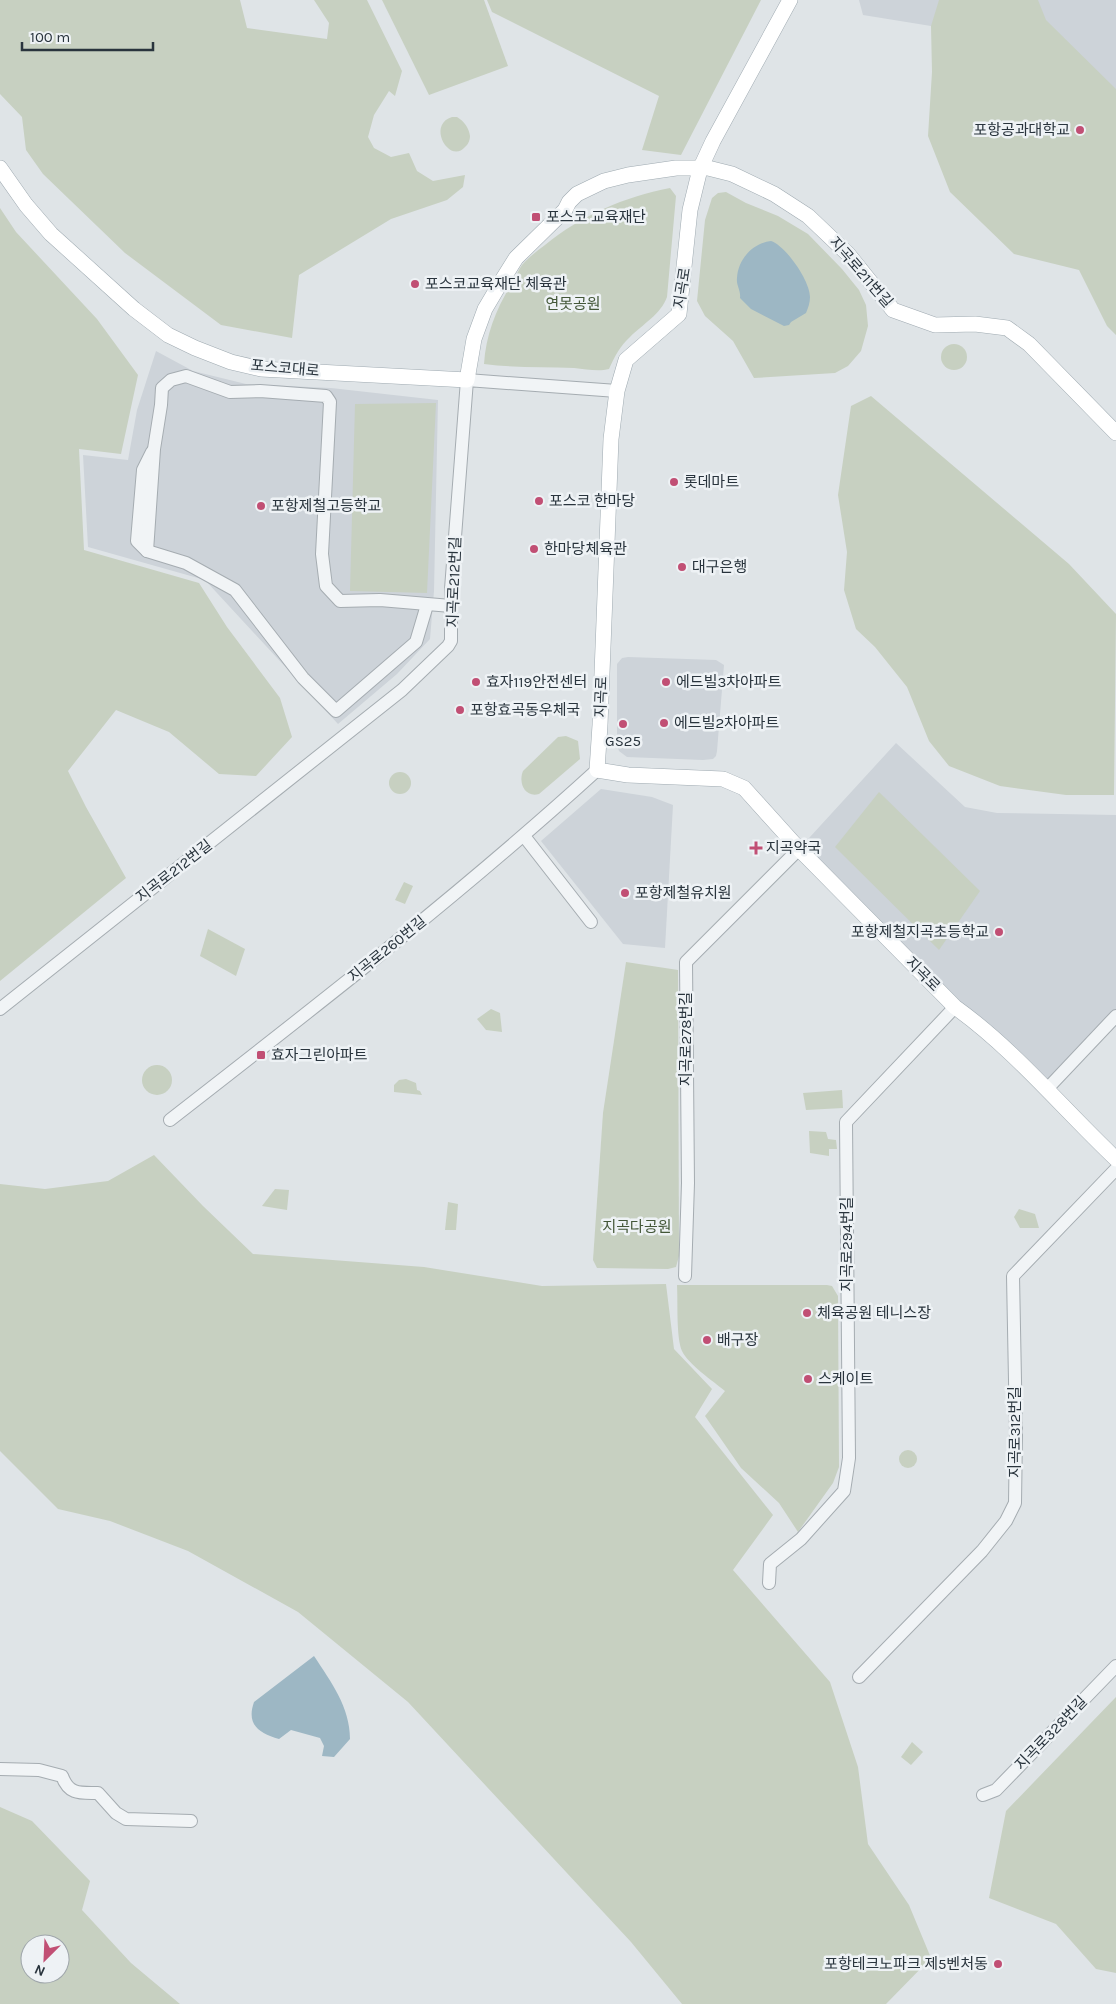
<svg xmlns="http://www.w3.org/2000/svg" width="1116" height="2004" viewBox="0 0 1116 2004" font-family="Karla,'Noto Sans KR',sans-serif">
<rect width="100%" height="100%" fill="#dfe4e7"/>
<g fill="#cdd3d9">
<polygon points="859,0 1116,0 1116,235 968,21 931,26 863,15"/>
<polygon points="156,351 193,371 246,384 331,388 438,400 434,591 430,639 397,674 338,724 205,580 88,547 83,455 128,460 137,410"/>
<polygon points="628,657 716,660 724,665 717,751 716,756 713,759 703,760 627,757 619,751 617,745 617,664 622,658"/>
<polygon points="896,743 965,807 997,813 1116,815 1116,1016 1047,1089 799,849"/>
<polygon points="601,789 652,797 673,805 665,948 623,944 541,841"/>
</g>
<g fill="#c7d0c1" fill-rule="evenodd">
<polygon points="0,0 240,0 247,28 327,39 329,23 314,0 367,0 402,71 395,96 389,91 374,115 368,137 374,148 391,157 409,153 417,171 433,181 465,175 463,187 447,200 391,219 299,275 292,338 221,325 125,253 43,174 26,150 22,117 0,94"/>
<polygon points="382,0 484,0 508,66 429,95"/>
<polygon points="487,0 761,0 681,155 642,150 659,96 492,12"/>
<polygon points="939,0 1038,0 1046,20 1116,89 1116,335 1107,326 1079,270 1014,254 950,192 928,136 932,72 931,26"/>
<path d="M452 117H457C464 121 469 128 470 136 470 140 468 145 465 147 450 165 426 125 452 117Z"/>
<path d="M670 188 676 196 667 297C661 314 643 324 630 337 620 346 615 356 609 369 598 372 586 369 574 368 544 367 515 368 484 364 486 332 498 305 515 278 517 274 519 269 522 265 529 257 537 251 545 245 582 215 624 197 670 188Z"/>
<polygon points="726,192 746,203 778,216 808,234 842,269 859,290 866,305 868,326 861,351 848,366 835,373 754,378 733,341 705,316 697,301 705,220 712,198 718,193"/>
<polygon points="0,208 16,232 97,319 138,375 121,454 79,449 84,550 199,583 227,627 280,698 292,737 256,776 219,774 169,732 116,710 68,771 86,807 126,878 0,981"/>
<circle cx="954" cy="357" r="13"/>
<polygon points="871,396 1069,564 1116,614 1114,795 1066,795 1000,786 949,766 929,741 907,687 875,647 856,629 844,590 847,552 838,495 851,406"/>
<polygon points="436,403 427,593 350,591 355,404"/>
<path d="M566 736 578 741 580 759 539 794C525 798 518 783 523 771L558 737Z"/>
<circle cx="400" cy="783" r="11"/>
<polygon points="879,792 980,891 939,950 835,847"/>
<polygon points="404,882 413,886 405,904 395,900"/>
<polygon points="208,929 245,949 236,976 200,956"/>
<polygon points="626,962 678,970 679,1256 676,1267 668,1269 597,1268 593,1260 603,1113"/>
<polygon points="491,1009 500,1013 502,1032 486,1030 477,1019"/>
<circle cx="157" cy="1080" r="15"/>
<polygon points="406,1079 416,1083 417,1090 420,1091 422,1095 394,1092 394,1085 399,1080"/>
<polygon points="842,1090 843,1108 806,1110 803,1093"/>
<polygon points="809,1131 826,1132 828,1139 836,1140 837,1149 829,1149 829,1156 810,1153"/>
<polygon points="154,1155 203,1206 253,1254 424,1267 542,1286 666,1284 674,1349 712,1389 695,1417 773,1515 733,1570 830,1682 858,1767 868,1844 909,1905 931,1958 886,2004 682,2004 631,1942 408,1702 298,1612 188,1551 110,1521 58,1509 0,1451 0,1184 45,1189 108,1181"/>
<polygon points="275,1189 289,1190 287,1210 262,1206"/>
<polygon points="448,1202 458,1204 456,1230 445,1230"/>
<polygon points="1019,1209 1035,1214 1039,1228 1020,1228 1014,1217"/>
<path d="M677 1285H827L832 1286 838 1296 839 1467 833 1483 798 1532 779 1503 741 1468 705 1416 725 1391C713 1381 688 1364 682 1351 676 1337 678 1302 677 1285Z"/>
<circle cx="908" cy="1459" r="9"/>
<polygon points="1116,1697 1116,1973 1096,1969 1056,1924 989,1898 1006,1811"/>
<polygon points="912,1742 923,1752 911,1765 901,1757"/>
<path d="M0 1807 32 1821 90 1881 82 1910 131 1963 180 2004H0ZM30 1944H60V1974H30Z"/>
</g>
<g fill="#9db7c4">
<path d="M771 241C786 246 810 281 810 297 810 303 808 308 806 313L791 322 789 325 784 326 751 309 740 298C741 290 736 285 737 278 738 259 753 243 771 241Z"/>
<path d="M314 1656C331 1682 350 1707 350 1739L334 1757 322 1756 324 1746 320 1738 291 1730 279 1739C259 1733 246 1725 254 1702Z"/>
</g>
<g fill="none" stroke-linecap="round" stroke-linejoin="round">
<g stroke="#a5acb1" stroke-width="14">
<g id="minor">
<polyline points="152,452 143,470 137,541 147,551 186,563 235,590 303,678 336,711 416,642 427,605"/>
<polyline points="147,551 154,449 161,405 162,388 171,380 186,376 230,392 260,391 326,396 330,402 322,554 326,586 340,601 380,600 451,606"/>
<polyline points="524,836 591,922"/>
<polyline points="0,1009 402,690 448,646 451,641 451,589 467,380 617,391"/>
<polyline points="1047,1089 1116,1016"/>
<path d="M170 1120C315 1007 461 894 597 770"/>
<polyline points="685,1276 688,1183 686,962 799,849"/>
<polyline points="769,1583 770,1564 801,1539 844,1491 849,1458 846,1122 955,1007"/>
<polyline points="859,1677 982,1551 1006,1521 1015,1503 1016,1433 1013,1276 1116,1169"/>
<path d="M0 1769 39 1770 62 1776C69 1795 80 1793 98 1793L116 1813 126 1819 191 1821"/>
<polyline points="983,1795 996,1790 1116,1666"/>
</g>
</g>
<g stroke="#9faab1" stroke-width="16">
<g id="major">
<path d="M790 0 713 141 700 169 690 210 679 314 626 360 617 391 611 439 600 725 597 770 628 775 723 779 744 788 799 849 955 1007C1015 1050 1063 1109 1116 1159"/>
<polyline points="0,168 26,205 51,234 134,309 168,335 195,348 231,362 261,369 467,380 474,339 485,309 501,282 516,258 565,210 569,202 577,194 604,181 628,175 676,168 708,168 732,174 774,194 808,216 848,254 893,310 935,325 975,324 1007,328 1029,344 1116,433"/>
</g>
</g>
<use href="#minor" stroke="#f1f4f6" stroke-width="12"/>
<use href="#major" stroke="#fff" stroke-width="15"/>
</g>
<g fill="#c14f74" stroke="#eef2f5" stroke-width="2">
<circle cx="1080" cy="130" r="5"/>
<rect x="531" y="212" width="10" height="10" rx="2.5"/>
<circle cx="415" cy="284" r="5"/>
<circle cx="674" cy="482" r="5"/>
<circle cx="539" cy="501" r="5"/>
<circle cx="261" cy="506" r="5"/>
<circle cx="534" cy="549" r="5"/>
<circle cx="682" cy="567" r="5"/>
<circle cx="476" cy="682" r="5"/>
<circle cx="666" cy="682" r="5"/>
<circle cx="460" cy="710" r="5"/>
<circle cx="664" cy="723" r="5"/>
<circle cx="623" cy="724" r="5"/>
<path d="M753.5 840.5h5v5h5v5h-5v5h-5v-5h-5v-5h5z"/>
<circle cx="625" cy="893" r="5"/>
<circle cx="999" cy="932" r="5"/>
<rect x="256" y="1050" width="10" height="10" rx="2.5"/>
<circle cx="807" cy="1313" r="5"/>
<circle cx="707" cy="1340" r="5"/>
<circle cx="808" cy="1379" r="5"/>
<circle cx="998" cy="1964" r="5"/>
</g>
<g text-anchor="middle" dominant-baseline="central" stroke-width="5" stroke-linejoin="round" paint-order="stroke">
<g font-size="15" fill="#29343d" stroke="#eef2f5" text-anchor="start">
<text x="1070" y="130" text-anchor="end">포항공과대학교</text>
<text x="546" y="217">포스코 교육재단</text>
<text x="425" y="284">포스코교육재단 체육관</text>
<text x="684" y="482">롯데마트</text>
<text x="549" y="501">포스코 한마당</text>
<text x="271" y="506">포항제철고등학교</text>
<text x="544" y="549">한마당체육관</text>
<text x="692" y="567">대구은행</text>
<text x="486" y="682">효자119안전센터</text>
<text x="676" y="682">에드빌3차아파트</text>
<text x="470" y="710">포항효곡동우체국</text>
<text x="674" y="723">에드빌2차아파트</text>
<text x="623" y="741" text-anchor="middle">GS25</text>
<text x="766" y="848">지곡약국</text>
<text x="635" y="893">포항제철유치원</text>
<text x="989" y="932" text-anchor="end">포항제철지곡초등학교</text>
<text x="271" y="1055">효자그린아파트</text>
<text x="817" y="1313">체육공원 테니스장</text>
<text x="717" y="1340">배구장</text>
<text x="818" y="1379">스케이트</text>
<text x="988" y="1964" text-anchor="end">포항테크노파크 제5벤처동</text>
</g>
<g font-size="15" fill="#29343d" stroke="#eef2f5">
<text transform="translate(861 272) rotate(49)">지곡로211번길</text>
<text transform="translate(682 288) rotate(-81)">지곡로</text>
<text transform="translate(285 368) rotate(5)">포스코대로</text>
<text transform="translate(454 582) rotate(-88)">지곡로212번길</text>
<text transform="translate(601 697) rotate(-88)">지곡로</text>
<text transform="translate(174 871) rotate(-38)">지곡로212번길</text>
<text transform="translate(387 949) rotate(-39)">지곡로260번길</text>
<text transform="translate(923 974) rotate(45)">지곡로</text>
<text transform="translate(686 1039) rotate(-90)">지곡로278번길</text>
<text transform="translate(847 1244) rotate(-90)">지곡로294번길</text>
<text transform="translate(1015 1432) rotate(-90)">지곡로312번길</text>
<text transform="translate(1051 1733) rotate(-46)">지곡로328번길</text>
</g>
<g font-size="15" fill="#435738" stroke="#eef2f5">
<text x="573" y="304">연못공원</text>
<text x="637" y="1227">지곡다공원</text>
</g>
</g>
<g transform="translate(45 1959) rotate(204)"><circle r="24" fill="#eef2f5" stroke="#9fa6ab"/>
<path d="M0-4L9 19L0 12L-9 19Z" fill="#c14f74"/>
<text y="-8" font-size="14" font-weight="bold" text-anchor="middle" fill="#29343d">N</text>
</g>
<path d="M22 42v8h131v-8" fill="none" stroke="#29343d" stroke-width="2.5"/>
<text x="30" y="42" font-size="15" fill="#29343d" stroke="#eef2f5" stroke-width="4" paint-order="stroke">100 m</text>
</svg>
